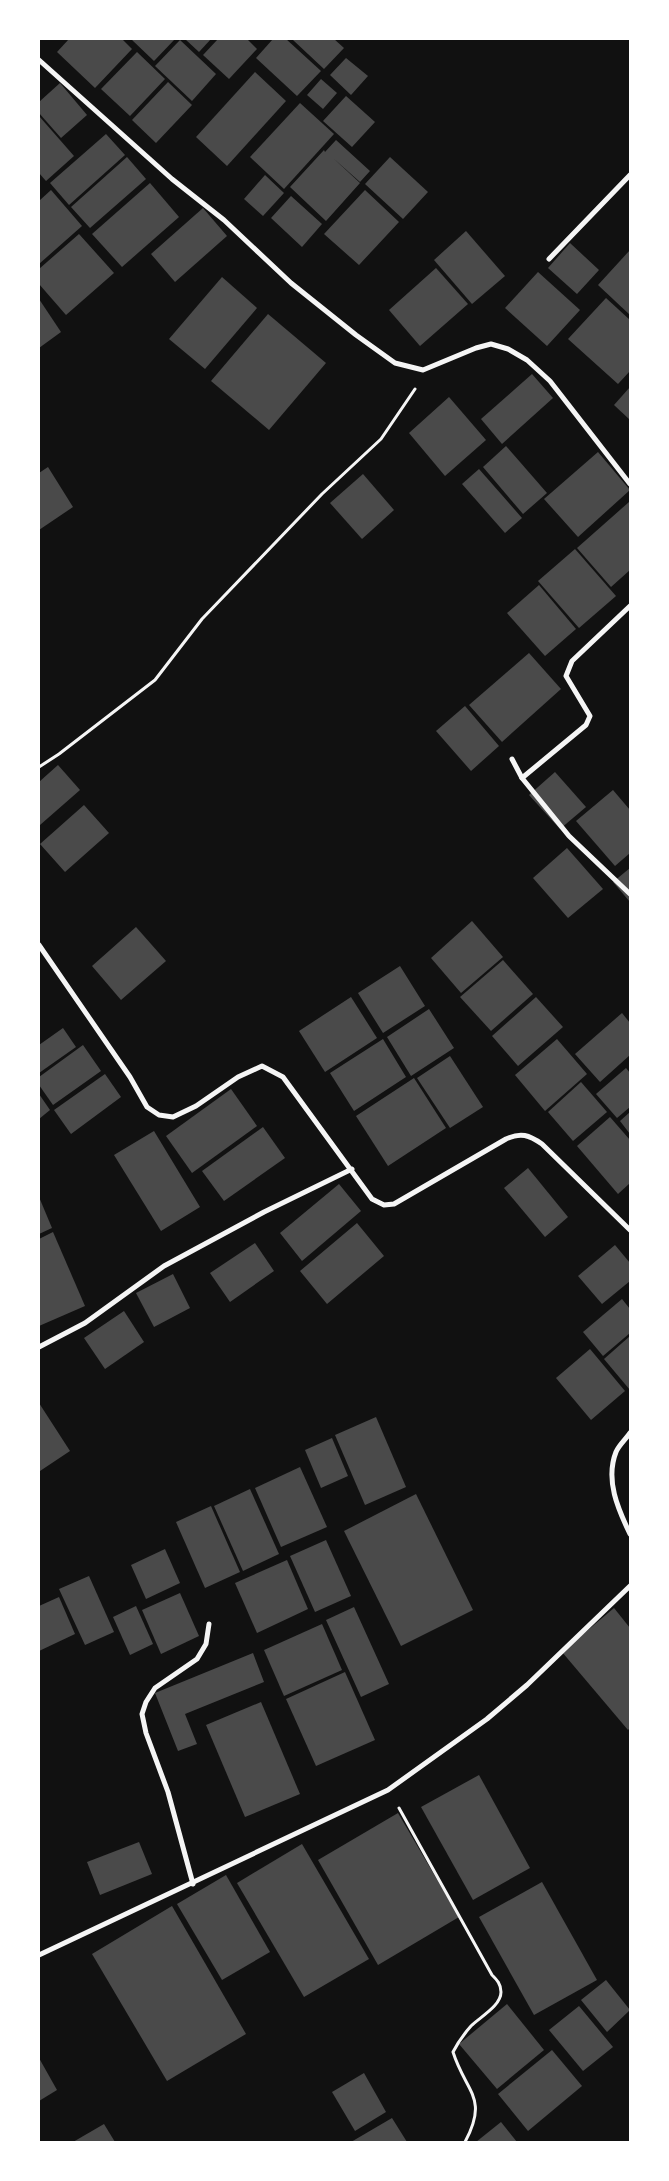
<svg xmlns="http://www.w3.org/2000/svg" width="669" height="2181" viewBox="0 0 669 2181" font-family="Quicksand,sans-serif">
<rect width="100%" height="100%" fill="#111"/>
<g fill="#4a4a4a">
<polygon points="69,39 122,39 132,49 95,88 57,52"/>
<polygon points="131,39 175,39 154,61"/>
<polygon points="185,39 211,39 199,52"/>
<polygon points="218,39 247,39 257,49 229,79 203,55"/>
<polygon points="273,39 286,39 321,71 297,96 256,58"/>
<polygon points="294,39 334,39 344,48 324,69 293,40"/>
<polygon points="180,40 216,74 192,101 155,66"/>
<polygon points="137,52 165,79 130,116 101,89"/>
<polygon points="346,58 368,76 351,95 330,75"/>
<polygon points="255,72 286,101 227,166 196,137"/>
<polygon points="321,79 337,93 323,109 307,95"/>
<polygon points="168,82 192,105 156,143 132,120"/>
<polygon points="60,83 87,115 61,138 39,113 39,102"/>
<polygon points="346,96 375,122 352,147 323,121"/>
<polygon points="300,103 334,134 284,189 250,157"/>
<polygon points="39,116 74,156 46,181 39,173"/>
<polygon points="106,134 125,155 69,205 50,183"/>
<polygon points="336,140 370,171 360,182 333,158 360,183 326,221 290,187 324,150 325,152"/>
<polygon points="127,157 146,179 90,228 71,207"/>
<polygon points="390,157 428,192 403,219 365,184"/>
<polygon points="265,175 284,193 263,216 244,199"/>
<polygon points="150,183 179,217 122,267 92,234"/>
<polygon points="51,190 82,226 39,264 39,201"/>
<polygon points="365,190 399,222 359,265 324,234"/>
<polygon points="291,196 322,224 302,247 271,218"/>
<polygon points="203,208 227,236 175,282 151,254"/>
<polygon points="466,231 505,276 472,304 434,260"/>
<polygon points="79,234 114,273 66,315 39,284 39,269"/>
<polygon points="570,243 599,270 577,294 548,268"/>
<polygon points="630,250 630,315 598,285"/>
<polygon points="436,268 468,304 420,346 389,310"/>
<polygon points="538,272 580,310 547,346 505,308"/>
<polygon points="222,277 257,308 205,369 169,339"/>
<polygon points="606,298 630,320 630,371 618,384 568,339"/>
<polygon points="39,299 61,332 39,348"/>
<polygon points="268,314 326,363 269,430 211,381"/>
<polygon points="532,374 553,398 502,444 481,419"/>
<polygon points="630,387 630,420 614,405"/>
<polygon points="449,397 486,440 445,476 409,433"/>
<polygon points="506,446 547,493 523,514 483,467"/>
<polygon points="598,452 630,490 578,537 544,499"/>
<polygon points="48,467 73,507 39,530 39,473"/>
<polygon points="479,469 522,518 505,533 462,484"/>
<polygon points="363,474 394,510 362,539 330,503"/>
<polygon points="629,502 630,504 630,570 611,587 577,548"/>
<polygon points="575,549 616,596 579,628 538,581"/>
<polygon points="539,585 576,629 545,656 507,613"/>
<polygon points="529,653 561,689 502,742 469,705"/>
<polygon points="465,706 499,746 471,771 436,731"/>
<polygon points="58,765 80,790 40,825 39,782"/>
<polygon points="555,772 586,807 560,829 529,795"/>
<polygon points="613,790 630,810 630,853 615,866 576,821"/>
<polygon points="84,805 109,833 65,872 40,844"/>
<polygon points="567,848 603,889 568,918 533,878"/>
<polygon points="630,868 630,902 613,882"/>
<polygon points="472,921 503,957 461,993 431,958"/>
<polygon points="136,927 166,961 121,1000 92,966"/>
<polygon points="503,960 533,994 491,1031 460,997"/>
<polygon points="400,966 425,1006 383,1033 358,993"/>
<polygon points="351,997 377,1038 325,1072 299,1031"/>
<polygon points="536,997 563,1027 518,1066 492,1036"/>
<polygon points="429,1009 454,1048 411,1076 387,1037"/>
<polygon points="622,1013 630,1023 630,1055 600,1082 575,1054"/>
<polygon points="63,1028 76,1047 39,1073 39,1045"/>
<polygon points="383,1039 406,1077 354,1111 330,1073"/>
<polygon points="557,1039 587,1074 545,1111 515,1075"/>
<polygon points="83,1045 101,1071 53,1105 39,1085 39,1077"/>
<polygon points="450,1056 483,1107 450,1128 417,1078"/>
<polygon points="626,1068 630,1073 630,1107 617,1118 596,1094"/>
<polygon points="105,1074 121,1097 71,1134 54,1110"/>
<polygon points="414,1078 446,1128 388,1166 356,1116"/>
<polygon points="581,1082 607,1112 573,1141 548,1112"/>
<polygon points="231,1089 257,1126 192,1173 166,1136"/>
<polygon points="39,1094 50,1110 39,1119"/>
<polygon points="630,1112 630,1134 620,1121"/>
<polygon points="610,1117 630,1140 630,1183 618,1194 577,1146"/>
<polygon points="263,1127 285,1158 224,1201 202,1171"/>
<polygon points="154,1131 200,1207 161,1231 114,1155"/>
<polygon points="528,1168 568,1217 545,1237 504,1188"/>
<polygon points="339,1184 361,1211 302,1261 280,1233"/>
<polygon points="39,1197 52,1228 39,1234"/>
<polygon points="357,1223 384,1256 327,1304 300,1271"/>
<polygon points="53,1232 85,1306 39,1326 39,1239"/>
<polygon points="255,1243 274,1271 230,1302 210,1273"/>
<polygon points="615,1245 630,1263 630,1281 602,1304 578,1276"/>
<polygon points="173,1274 190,1308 154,1327 136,1293"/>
<polygon points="622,1299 630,1309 630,1333 603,1356 583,1332"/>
<polygon points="124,1311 144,1342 105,1369 84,1338"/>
<polygon points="630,1336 630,1390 604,1359"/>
<polygon points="590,1349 625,1391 591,1420 556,1378"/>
<polygon points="39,1403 70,1451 40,1471 39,1470"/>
<polygon points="376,1417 406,1487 365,1505 335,1435"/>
<polygon points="332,1438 348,1476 321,1488 305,1450"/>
<polygon points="300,1467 327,1527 281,1547 255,1488"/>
<polygon points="250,1489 279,1554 243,1571 214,1506"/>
<polygon points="416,1494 473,1610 401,1646 344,1531"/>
<polygon points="211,1506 240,1572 205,1588 176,1522"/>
<polygon points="326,1540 351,1596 315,1612 290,1556"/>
<polygon points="165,1549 180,1583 146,1599 131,1565"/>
<polygon points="287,1560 308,1609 257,1633 235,1583"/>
<polygon points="89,1576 114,1632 85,1645 59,1589"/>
<polygon points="180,1593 199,1636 161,1654 142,1610"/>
<polygon points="59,1597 75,1634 39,1651 39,1606"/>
<polygon points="136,1606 153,1644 130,1655 113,1617"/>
<polygon points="354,1607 389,1684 361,1697 326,1620"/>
<polygon points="614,1608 630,1628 630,1728 628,1730 562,1652"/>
<polygon points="322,1624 342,1670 284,1696 264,1650"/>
<polygon points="253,1653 264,1682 185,1714 197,1744 178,1751 155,1693"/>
<polygon points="345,1672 375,1740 316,1766 286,1699"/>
<polygon points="261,1702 300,1794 245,1817 206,1725"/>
<polygon points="479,1775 530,1868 473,1900 421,1807"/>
<polygon points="398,1813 459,1917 378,1965 318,1860"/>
<polygon points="139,1842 152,1874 100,1895 87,1862"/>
<polygon points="302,1844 369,1959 304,1997 237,1883"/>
<polygon points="226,1875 270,1952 222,1980 177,1904"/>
<polygon points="542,1882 597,1980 534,2015 479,1917"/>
<polygon points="172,1906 246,2034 167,2081 92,1954"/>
<polygon points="606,1980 630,2010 607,2032 581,2000"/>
<polygon points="507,2004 544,2050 497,2089 459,2044"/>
<polygon points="579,2006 613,2047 583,2071 549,2030"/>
<polygon points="552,2050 582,2086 528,2131 498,2094"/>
<polygon points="39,2058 57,2090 39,2101"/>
<polygon points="364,2073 386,2112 355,2131 332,2092"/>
<polygon points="392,2118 407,2142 351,2142"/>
<polygon points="501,2122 517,2142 476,2142"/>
<polygon points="104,2124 115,2142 73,2142"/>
</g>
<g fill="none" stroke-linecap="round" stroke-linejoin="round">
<g stroke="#f5f5f5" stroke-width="3">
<polyline points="39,767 59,754 155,680 202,619 322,494 381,439 415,389"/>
<path d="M399 1808 492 1975C497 1980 501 1984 501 1992 501 2006 480 2017 471 2026 464 2034 458 2042 453 2052 466 2093 489 2097 465 2142"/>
</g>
<g stroke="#f5f5f5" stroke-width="5">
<polyline points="39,60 172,179 224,220 291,283 356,335 395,363 423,370 476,348 491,344 508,349 527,360 550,381 630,484"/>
<polyline points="549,259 630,175"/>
<polyline points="512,759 522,778 569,836 630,894"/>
<polyline points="522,778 586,725 590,716 566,676 572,661 630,606"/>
<path d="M39 945 130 1077 147 1107 159 1115 173 1117 196 1106 238 1077 262 1066 283 1077 372 1199 384 1205 394 1204 506 1139C521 1132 529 1135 542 1144L630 1230"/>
<polyline points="39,1347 85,1323 164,1266 264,1212 352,1169"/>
<path d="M630 1433C626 1439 619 1445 616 1452 605 1480 618 1509 630 1534"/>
<polyline points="193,1884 168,1792 146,1733 142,1714 146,1702 155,1688 197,1659 206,1644 209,1624"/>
<polyline points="39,1955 388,1790 487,1719 527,1685 630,1586"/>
</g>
</g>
<rect width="669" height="2181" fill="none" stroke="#ffffff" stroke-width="80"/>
</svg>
